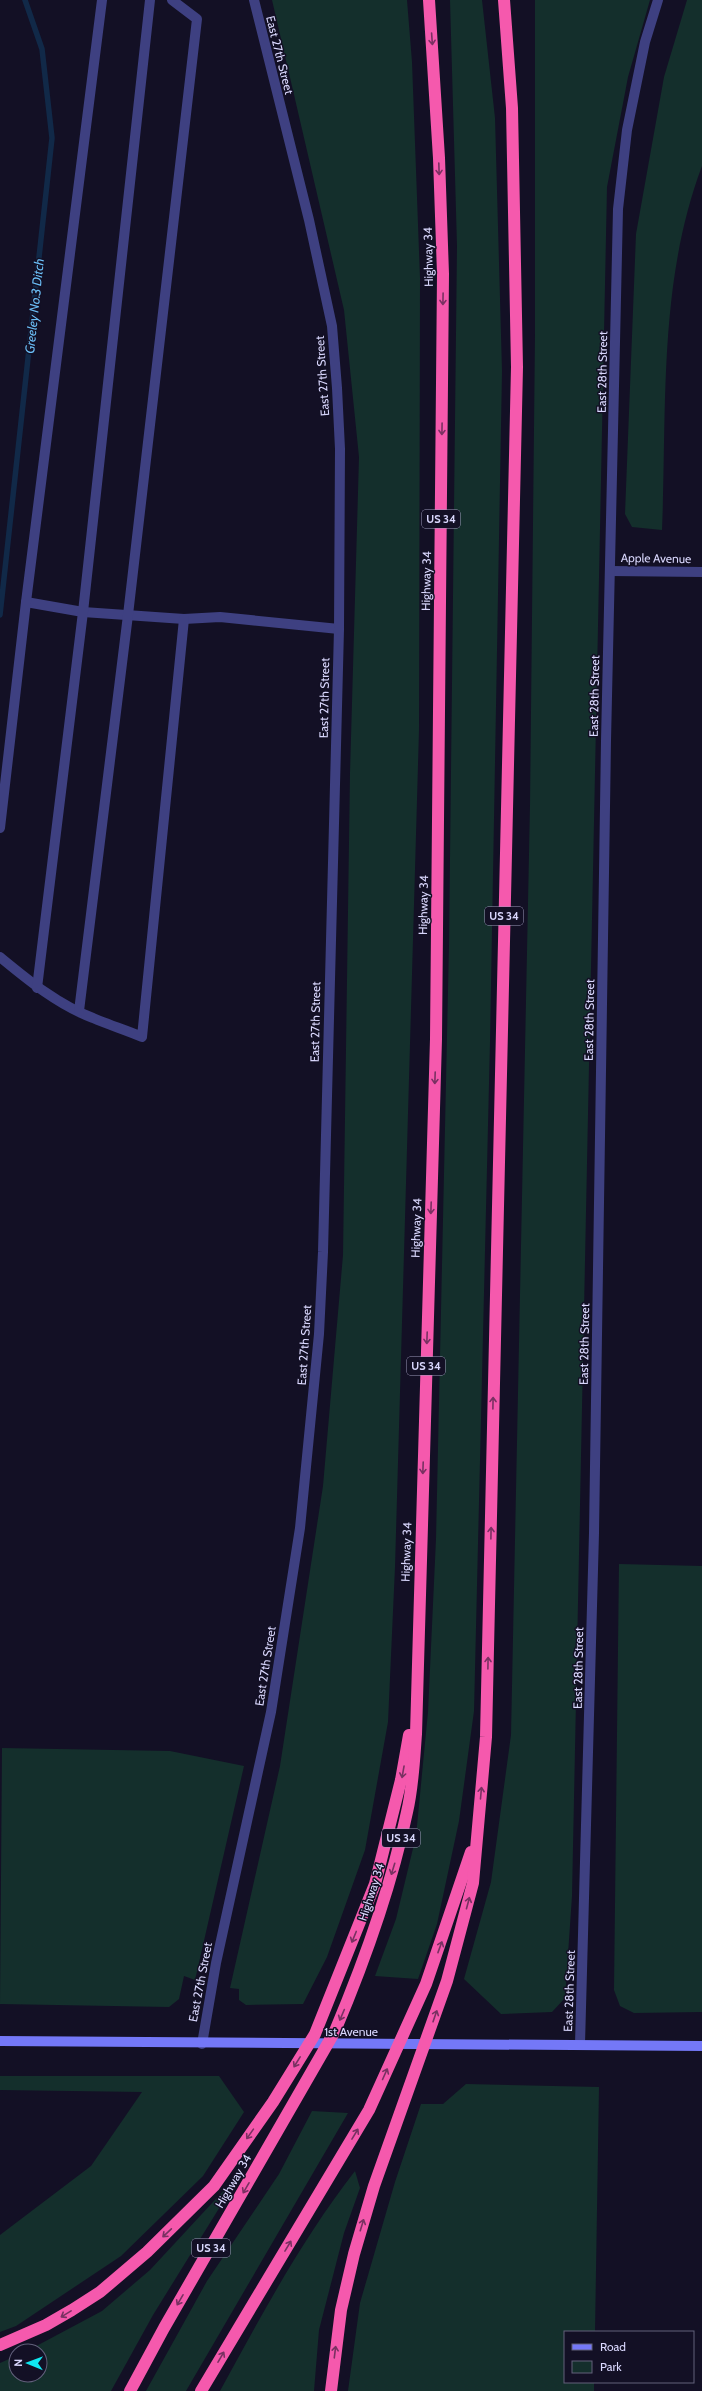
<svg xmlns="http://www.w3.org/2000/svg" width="702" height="2391" viewBox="0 0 702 2391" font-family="Cabin,sans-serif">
<rect width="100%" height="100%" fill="#131025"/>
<g fill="#142f2c">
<polygon points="272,0 407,0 412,62 420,278 419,730 395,1567 388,1722 365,1850 327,1957 303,2004 246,2005 239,2000 239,1989 230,1988 280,1766 323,1486 343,1255 350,773 359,457 344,310"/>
<polygon points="450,0 482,0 495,118 502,371 490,1042 474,1711 459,1821 437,1924 418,1979 375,1976 396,1919 416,1836 428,1712 436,1539 449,945 457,246"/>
<polygon points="535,0 650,0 628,77 607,187 572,1896 565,1998 552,2012 501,2014 464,1979 491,1882 511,1735 530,805 535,334"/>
<path d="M687 0H702V166C658 283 667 408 662 530L632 527 625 514 636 234 664 77Z"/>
<polygon points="619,1564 702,1566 702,2012 634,2013 620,2006 614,1990"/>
<polygon points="2,1748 170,1751 244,1766 195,1980 184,1976 179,1999 169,2007 0,2004"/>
<polygon points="0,2076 219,2076 244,2112 203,2176 121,2256 16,2326 0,2332 0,2235 91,2166 142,2092 0,2090"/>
<polygon points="466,2084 599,2087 595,2332 565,2332 565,2382 594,2382 594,2391 348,2391 360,2303 395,2182 421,2104 443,2104"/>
<polygon points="312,2111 348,2113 186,2391 146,2391 207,2281 279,2174"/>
<path d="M355 2171 360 2188 344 2233 319 2330 314 2391H220C261 2316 302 2239 355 2171Z"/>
<polygon points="226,2188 226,2197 153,2315 111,2391 0,2391 0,2363 16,2356 16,2375 40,2375 40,2351 27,2351 102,2311 150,2270"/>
</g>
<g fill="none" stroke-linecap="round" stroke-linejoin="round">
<polyline stroke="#112948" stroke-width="5.5" points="0,615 52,138 42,49 25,0"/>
<g stroke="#3e4081" stroke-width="10">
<polyline points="610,571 702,572"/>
<polyline points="26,602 83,612 184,619 220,617 339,629"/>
<polyline points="0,828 26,602 102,0"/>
<path d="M0 957C28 980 58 1005 93 1018 109 1025 126 1030 142 1037L184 619"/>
<polyline points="37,988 83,612 150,0"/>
<polyline points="79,1011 128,615 197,19 172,0"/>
<polyline points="202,2044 216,1963 271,1712 300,1528 319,1334 323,1252 339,629 340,449 337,388 332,326 309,220 254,0"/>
<polyline points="580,2044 594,1533 606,741 618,209 627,130 645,42 658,0"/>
</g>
<polyline stroke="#7478f7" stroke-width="10" points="0,2041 702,2046"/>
<g stroke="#f559ad" stroke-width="12">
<polyline points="0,2345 46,2325 72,2310 100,2292 147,2252 214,2186 273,2102 315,2034 375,1884 401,1780 409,1735"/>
<path d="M130 2391 164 2328 335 2031C365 1960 391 1888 407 1812 413 1787 414 1760 416 1734L436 1039 443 274 439 158 429 0"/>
<polyline points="201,2391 369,2110 426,1984 471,1852"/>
<polyline points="331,2391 341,2310 354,2254 374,2186 447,1981 473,1883 486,1737 517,367 512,108 504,0"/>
</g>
</g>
<defs><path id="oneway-shaft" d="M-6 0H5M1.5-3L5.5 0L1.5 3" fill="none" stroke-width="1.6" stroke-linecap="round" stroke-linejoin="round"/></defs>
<g stroke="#793162">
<use href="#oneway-shaft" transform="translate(432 39) rotate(86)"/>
<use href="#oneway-shaft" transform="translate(439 169) rotate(88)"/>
<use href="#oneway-shaft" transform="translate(443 299) rotate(91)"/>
<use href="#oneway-shaft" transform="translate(442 429) rotate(91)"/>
<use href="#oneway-shaft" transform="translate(435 1078) rotate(92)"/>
<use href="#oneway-shaft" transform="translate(431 1208) rotate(92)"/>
<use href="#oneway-shaft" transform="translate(427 1338) rotate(92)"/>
<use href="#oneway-shaft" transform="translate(493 1403) rotate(-89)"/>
<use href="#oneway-shaft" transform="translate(423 1468) rotate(92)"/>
<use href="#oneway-shaft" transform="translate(491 1533) rotate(-89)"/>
<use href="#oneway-shaft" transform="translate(488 1663) rotate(-89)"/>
<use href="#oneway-shaft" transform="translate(403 1772) rotate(100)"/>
<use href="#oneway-shaft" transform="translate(481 1793) rotate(-85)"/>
<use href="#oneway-shaft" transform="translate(393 1869) rotate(107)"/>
<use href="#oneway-shaft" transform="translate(468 1903) rotate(-75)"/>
<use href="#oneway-shaft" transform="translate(354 1937) rotate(112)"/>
<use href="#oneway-shaft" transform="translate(440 1947) rotate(-70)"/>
<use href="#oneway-shaft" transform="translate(342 2015) rotate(113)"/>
<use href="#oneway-shaft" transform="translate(435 2016) rotate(-71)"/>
<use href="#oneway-shaft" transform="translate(297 2062) rotate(122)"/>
<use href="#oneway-shaft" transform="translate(385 2074) rotate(-66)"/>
<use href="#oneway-shaft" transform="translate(250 2134) rotate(125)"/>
<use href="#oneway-shaft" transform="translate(355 2134) rotate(-59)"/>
<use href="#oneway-shaft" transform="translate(246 2188) rotate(120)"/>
<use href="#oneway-shaft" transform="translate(362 2225) rotate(-73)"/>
<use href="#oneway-shaft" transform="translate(167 2233) rotate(137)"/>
<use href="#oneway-shaft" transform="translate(288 2246) rotate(-59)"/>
<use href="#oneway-shaft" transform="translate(180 2300) rotate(120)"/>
<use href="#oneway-shaft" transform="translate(66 2314) rotate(149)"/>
<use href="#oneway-shaft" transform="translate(335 2352) rotate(-83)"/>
<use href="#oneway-shaft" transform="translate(221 2357) rotate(-60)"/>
</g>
<g text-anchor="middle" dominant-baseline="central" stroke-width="3" stroke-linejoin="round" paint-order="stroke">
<g fill="#131025" stroke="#9e9bbc" stroke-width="1">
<rect x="422" y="510" width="38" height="18" rx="3"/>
<rect x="485" y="907" width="38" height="18" rx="3"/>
<rect x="407" y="1357" width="38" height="18" rx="3"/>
<rect x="382" y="1829" width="38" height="18" rx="3"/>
<rect x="192" y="2239" width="38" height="18" rx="3"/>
</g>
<g font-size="11" font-weight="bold" fill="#d9d7fd">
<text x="441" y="519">US 34</text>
<text x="504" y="916">US 34</text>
<text x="426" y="1366">US 34</text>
<text x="401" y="1838">US 34</text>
<text x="211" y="2248">US 34</text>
</g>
<g font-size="12" fill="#d9d7fd" stroke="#131025">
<text transform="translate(280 55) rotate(76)">East 27th Street</text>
<text transform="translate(428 257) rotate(-91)">Highway 34</text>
<text transform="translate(602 372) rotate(-89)">East 28th Street</text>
<text transform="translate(322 376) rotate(-94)">East 27th Street</text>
<text transform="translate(656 558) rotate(1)">Apple Avenue</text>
<text transform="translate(426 581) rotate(-89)">Highway 34</text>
<text transform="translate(594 696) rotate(-89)">East 28th Street</text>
<text transform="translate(324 698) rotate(-89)">East 27th Street</text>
<text transform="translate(423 905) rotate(-89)">Highway 34</text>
<text transform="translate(589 1020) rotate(-89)">East 28th Street</text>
<text transform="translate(315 1022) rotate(-89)">East 27th Street</text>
<text transform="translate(416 1228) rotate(-88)">Highway 34</text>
<text transform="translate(584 1344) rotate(-89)">East 28th Street</text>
<text transform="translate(304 1345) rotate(-86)">East 27th Street</text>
<text transform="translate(406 1552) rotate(-88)">Highway 34</text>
<text transform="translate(265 1666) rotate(-81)">East 27th Street</text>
<text transform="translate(578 1668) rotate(-89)">East 28th Street</text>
<text transform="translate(371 1892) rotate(-72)">Highway 34</text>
<text transform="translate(200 1982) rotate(-79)">East 27th Street</text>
<text transform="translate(569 1991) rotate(-88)">East 28th Street</text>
<text x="351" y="2031">1st Avenue</text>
<text transform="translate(233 2181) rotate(-60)">Highway 34</text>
</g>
<g font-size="13" font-style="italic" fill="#6bbef6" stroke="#131025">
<text transform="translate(34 306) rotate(-84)">Greeley No.3 Ditch</text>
</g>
</g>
<rect x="564" y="2331" width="130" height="52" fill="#131025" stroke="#62607b"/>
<rect x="572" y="2344" width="20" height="6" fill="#7478f7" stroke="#62607b"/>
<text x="600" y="2351" font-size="12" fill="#d9d7fd">Road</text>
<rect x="572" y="2361" width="20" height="12" fill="#142f2c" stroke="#62607b"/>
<text x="600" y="2371" font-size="12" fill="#d9d7fd">Park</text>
<g transform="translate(28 2363) rotate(271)"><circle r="19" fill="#131025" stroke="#62607b"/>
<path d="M0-3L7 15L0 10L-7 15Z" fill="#0fe7f1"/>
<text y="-6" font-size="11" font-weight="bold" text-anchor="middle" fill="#d9d7fd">N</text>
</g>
</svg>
